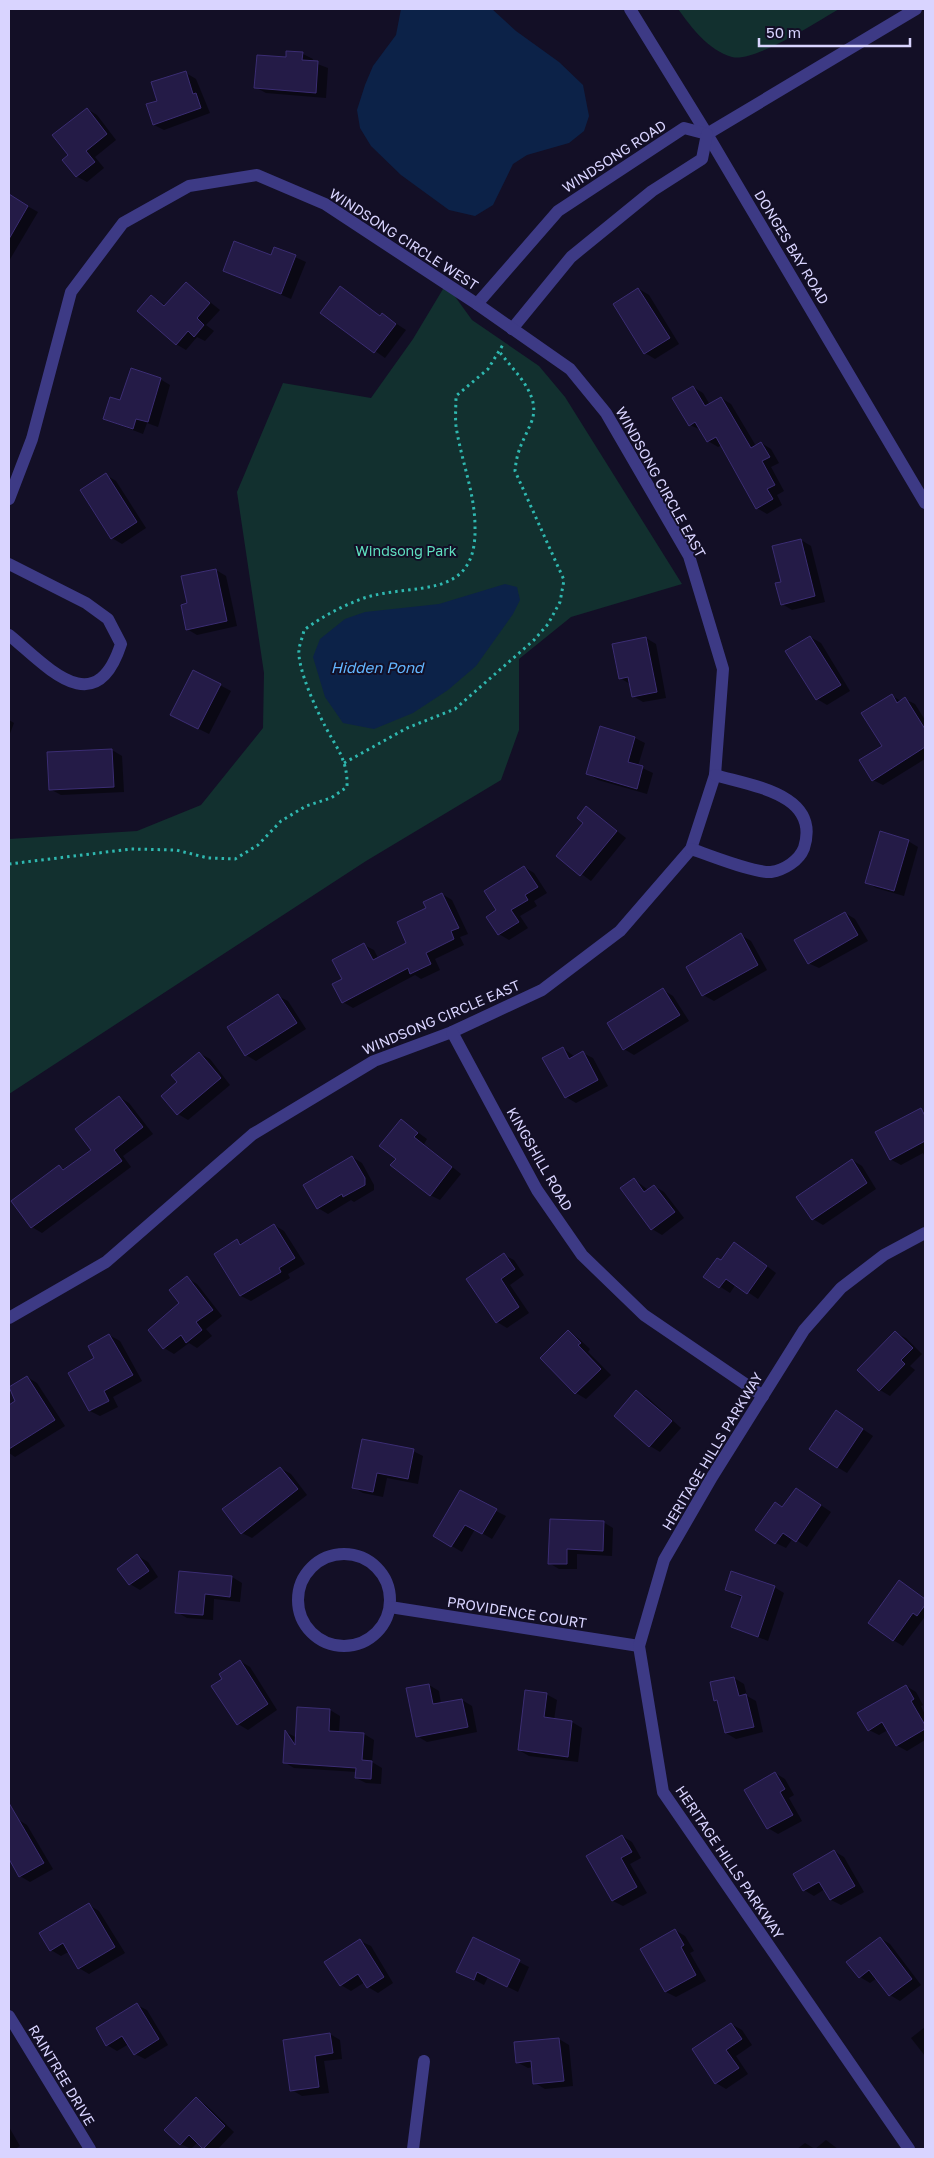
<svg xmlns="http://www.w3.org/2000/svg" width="934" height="2158" viewBox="0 0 934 2158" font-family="'Golos Text',sans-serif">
<rect width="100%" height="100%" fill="#130f26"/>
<g fill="#12302f">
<path d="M678 9H839C818 21 754 63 732 57 708 50 692 28 678 9Z"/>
<polygon points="446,284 472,320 539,366 565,397 682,584 571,617 519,659 519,730 501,780 366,861 9,1094 9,839 137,831 201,805 263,728 264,673 237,492 283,383 371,398 413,339"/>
</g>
<g fill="#0c2248">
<polygon points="401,9 492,9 516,31 559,62 583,85 589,116 584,131 569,143 527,155 513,164 493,205 475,216 449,210 401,175 371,146 360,128 357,110 365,85 373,66 396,35"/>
<polygon points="505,584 517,587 520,600 513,614 476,666 448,690 413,713 374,729 343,723 325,697 313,657 320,639 345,619 365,612 439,604"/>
</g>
<g fill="#0007">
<polygon points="303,54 313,59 312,62 328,68 326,98 266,93 255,87 287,59"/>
<polygon points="186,73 196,79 210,113 164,130 154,125 159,102"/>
<polygon points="87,109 97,115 116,140 95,157 104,168 87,182 76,176 70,155"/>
<polygon points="9,196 38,212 9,261"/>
<polygon points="275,248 306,262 291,299 224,270 272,257"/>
<polygon points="186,283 220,310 206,325 214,331 205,341 197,337 186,350 176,344 152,296 166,306"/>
<polygon points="340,288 381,317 383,315 406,330 385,358 322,313"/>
<polygon points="639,289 649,295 679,344 655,359 645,353"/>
<polygon points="160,379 170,385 158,427 147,423 143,434 104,419 121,402"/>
<polygon points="693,387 703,393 710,405 721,398 731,404 756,446 761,443 771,449 779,463 771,467 784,491 777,495 782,505 767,514 757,508 722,445 718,447 708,441 701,430 690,425"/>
<polygon points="106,475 116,481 146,528 122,544 112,538"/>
<polygon points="801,540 811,546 825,602 792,610 782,604 782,583"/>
<polygon points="216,570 226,576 237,626 197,635 187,629 189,604"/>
<polygon points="810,637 821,643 850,691 827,705 817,699"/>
<polygon points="646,638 656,644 666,698 643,702 633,696 630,684 620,678"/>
<polygon points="193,671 231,691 209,734 181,720"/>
<polygon points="892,696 901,701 905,699 915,704 925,720 925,759 883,785 873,780 883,746"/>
<polygon points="9,720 14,723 9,736"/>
<polygon points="635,738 645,743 638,766 653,773 647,794 598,780 588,774"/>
<polygon points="112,750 122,756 124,792 61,795 50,789"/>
<polygon points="587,808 626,838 591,881 557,856 585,823"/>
<polygon points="908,841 918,847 904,896 876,888 866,882"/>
<polygon points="524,867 534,873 547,893 534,901 537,906 520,916 528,928 509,940 499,934 488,917 498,910"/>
<polygon points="442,894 452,900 468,934 460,937 464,945 435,959 440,970 421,979 415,975 353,1008 343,1002 343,980 364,945 374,950 378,958 408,943 428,909"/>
<polygon points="845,913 855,919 868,941 819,968 808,963"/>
<polygon points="741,935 751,941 767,970 714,1001 703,995 687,967"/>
<polygon points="663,990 673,996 689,1021 634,1055 624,1049"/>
<polygon points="278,996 288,1001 306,1029 256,1061 246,1055"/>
<polygon points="563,1048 575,1057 583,1053 593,1058 608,1086 576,1103 566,1097"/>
<polygon points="199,1053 210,1059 230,1085 188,1120 178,1114 179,1083"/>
<polygon points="119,1097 129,1103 153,1134 123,1156 131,1167 42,1233 32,1227 59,1166 66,1170 92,1150"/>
<polygon points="921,1109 925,1112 925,1157 923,1153 901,1165 890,1159"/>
<polygon points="401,1120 427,1139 424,1144 461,1174 440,1200 430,1195 397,1158"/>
<polygon points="352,1157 362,1163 374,1185 374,1190 354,1202 351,1200 328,1214 318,1208"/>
<polygon points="852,1160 862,1166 876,1189 823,1225 813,1219"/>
<polygon points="634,1179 648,1190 654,1186 664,1192 684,1218 662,1235 652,1229"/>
<polygon points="274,1225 284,1231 305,1264 288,1274 290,1278 251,1301 241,1296 216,1254 237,1241 243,1244"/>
<polygon points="744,1249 776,1273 758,1299 736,1284 730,1293 705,1277 721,1261"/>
<polygon points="504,1255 514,1260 524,1275 510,1285 529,1313 507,1328 497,1322 468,1279"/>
<polygon points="187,1278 197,1284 222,1316 206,1329 212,1336 197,1348 189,1343 174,1354 164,1348"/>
<polygon points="568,1332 578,1338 590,1349 588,1352 611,1375 586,1399 576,1393 542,1358"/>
<polygon points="896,1333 906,1338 922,1354 910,1366 915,1370 890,1396 880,1390"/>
<polygon points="109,1335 120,1341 142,1381 113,1397 118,1407 100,1416 90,1411 70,1373 96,1358"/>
<polygon points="27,1377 37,1383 65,1426 15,1457 9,1453 9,1407 16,1402 9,1389"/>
<polygon points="637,1392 647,1397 681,1428 660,1452 650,1446"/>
<polygon points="836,1411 873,1436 847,1473 837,1467"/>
<polygon points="413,1451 423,1456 418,1484 387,1478 383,1497 363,1493 353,1487"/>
<polygon points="280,1468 291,1474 307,1495 252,1538 242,1533"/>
<polygon points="797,1489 831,1512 807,1547 793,1538 786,1548 776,1543 783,1508"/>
<polygon points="496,1511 506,1516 492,1539 475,1529 462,1552 435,1536"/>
<polygon points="551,1520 603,1522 613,1528 612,1556 577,1554 577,1569 559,1569 549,1563"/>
<polygon points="138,1556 148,1562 158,1577 140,1590 130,1584"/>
<polygon points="180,1572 232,1577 242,1583 240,1602 214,1599 213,1620 187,1618 177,1612"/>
<polygon points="899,1581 925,1599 925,1619 924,1618 903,1646 893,1640"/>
<polygon points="774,1587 784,1593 768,1641 733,1627 742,1598 727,1590"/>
<polygon points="240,1661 250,1667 277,1710 248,1730 238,1724 224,1679"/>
<polygon points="734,1678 744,1684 747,1696 756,1701 763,1732 736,1739 726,1733 719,1702 715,1700"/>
<polygon points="429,1685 439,1691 441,1704 462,1700 472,1706 477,1732 427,1742 417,1736"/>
<polygon points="906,1686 916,1692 923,1705 921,1706 925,1715 925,1740 907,1751 896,1745 888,1730 879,1735 869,1730"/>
<polygon points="546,1694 557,1700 554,1720 572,1722 582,1728 578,1762 529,1756 519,1750"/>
<polygon points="298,1709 330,1710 340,1716 339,1733 364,1734 374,1740 372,1762 382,1768 381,1784 366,1783 356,1778 357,1772 294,1768 284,1762 286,1732 297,1738"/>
<polygon points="775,1773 785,1779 794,1795 789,1798 802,1821 778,1834 768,1828 746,1790"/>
<polygon points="17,1819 27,1825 53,1869 30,1882 20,1876 9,1857 9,1824"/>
<polygon points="622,1836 632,1842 641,1858 630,1864 647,1893 623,1906 613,1901 588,1856"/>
<polygon points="834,1851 844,1857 864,1892 841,1905 831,1900 825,1889 814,1896 804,1890"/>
<polygon points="89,1905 99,1911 125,1953 89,1974 79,1968 70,1951 61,1956 51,1950"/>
<polygon points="675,1930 685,1936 694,1951 690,1953 706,1981 676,1997 666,1992 642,1949"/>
<polygon points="880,1938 890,1944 921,1985 900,2001 890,1995 877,1978 870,1983 860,1977"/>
<polygon points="473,1939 529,1967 518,1992 488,1977 484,1985 458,1971"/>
<polygon points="360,1941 371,1946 393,1983 378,1993 368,1987 365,1982 351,1991 341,1985"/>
<polygon points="137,2005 147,2010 168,2045 145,2059 135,2054 129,2044 117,2051 107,2045 97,2029"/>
<polygon points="731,2024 742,2030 752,2045 736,2056 748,2074 726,2089 716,2083"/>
<polygon points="925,2027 925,2056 911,2038"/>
<polygon points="330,2034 340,2040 342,2059 324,2061 329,2093 302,2096 292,2090"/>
<polygon points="559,2039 569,2045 573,2086 545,2089 535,2083 533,2067 528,2068 517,2062"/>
<polygon points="196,2099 206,2105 234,2132 218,2149 207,2149 198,2142 191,2149 181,2144"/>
<polygon points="9,2127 20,2146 15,2149 9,2149"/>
<polygon points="826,2140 838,2149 797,2149 805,2143 815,2149"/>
</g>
<g fill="#241b47" stroke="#3b2d73">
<polygon points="286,51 303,52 302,60 318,61 316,93 254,88 257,55 286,57"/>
<polygon points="186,71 193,94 196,93 201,108 153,125 146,104 157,101 151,82"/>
<polygon points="87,108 107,134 86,151 95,162 76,177 62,160 68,155 52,135"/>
<polygon points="9,194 28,206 9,239"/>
<polygon points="234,241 271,255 274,247 296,255 281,294 223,271"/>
<polygon points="186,282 210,303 197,318 204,325 194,337 188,331 176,345 137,311 151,295 164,306"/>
<polygon points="340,286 380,316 382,313 396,324 374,353 320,313"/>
<polygon points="638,288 670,338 644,354 613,304"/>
<polygon points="131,368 161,378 148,422 136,419 133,429 103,419 110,397 120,400"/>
<polygon points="693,386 705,406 721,397 751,448 761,442 770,457 762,461 775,485 767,489 773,499 756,509 716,437 707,442 695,422 689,426 672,398"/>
<polygon points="106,473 137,522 111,539 80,490"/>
<polygon points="801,539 815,596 781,605 775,583 781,582 772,546"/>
<polygon points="216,569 227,621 186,630 181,605 187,603 181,576"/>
<polygon points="810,636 841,685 816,700 785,651"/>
<polygon points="646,637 657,692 632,697 628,677 619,679 612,644"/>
<polygon points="193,670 221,684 198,729 170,715"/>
<polygon points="892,694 897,703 905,697 925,729 925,747 872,781 859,760 882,746 861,713"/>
<polygon points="600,726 635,737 628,762 643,766 637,789 586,774"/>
<polygon points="112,749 114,787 49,790 47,752"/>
<polygon points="586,806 617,831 580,876 556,856 583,823 577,818"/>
<polygon points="880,831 909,840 894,891 865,883"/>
<polygon points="524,866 538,887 525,895 528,900 511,910 519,922 498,935 486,917 496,910 484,891"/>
<polygon points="442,893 459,928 451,931 454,939 426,953 431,964 410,974 408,968 342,1003 332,984 342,979 332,960 364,943 373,960 406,943 397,922 426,908 423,902"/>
<polygon points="845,912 858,935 808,964 794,940"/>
<polygon points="741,933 758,965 702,996 686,967"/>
<polygon points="663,988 680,1015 623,1050 607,1023"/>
<polygon points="278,994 297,1023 245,1056 227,1027"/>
<polygon points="563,1047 569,1059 583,1051 598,1080 565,1098 542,1058"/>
<polygon points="199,1052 221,1078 177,1115 161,1096 177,1082 171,1075"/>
<polygon points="119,1096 143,1127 114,1150 122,1161 31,1228 11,1201 59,1165 63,1170 91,1150 75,1129"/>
<polygon points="921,1108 925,1116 925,1141 890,1160 875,1132"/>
<polygon points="401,1119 418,1133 414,1137 452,1167 430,1196 390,1165 396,1159 379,1146"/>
<polygon points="352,1156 365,1178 365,1185 343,1197 342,1194 317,1209 303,1185"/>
<polygon points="852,1159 867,1183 812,1220 796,1197"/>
<polygon points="634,1178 644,1192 654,1185 675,1212 651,1230 620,1188"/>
<polygon points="274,1224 295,1258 279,1268 281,1272 240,1296 214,1254 237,1239 240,1245"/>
<polygon points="734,1242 767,1266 747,1294 726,1279 719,1288 703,1277 717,1258 721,1260"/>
<polygon points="504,1253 515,1269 501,1279 519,1307 496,1323 466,1279"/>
<polygon points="187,1276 213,1310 196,1322 202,1330 186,1343 181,1335 163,1349 148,1330 179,1303 169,1290"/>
<polygon points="568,1330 581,1343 578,1345 601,1369 575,1394 540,1358"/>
<polygon points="895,1331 913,1348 901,1360 905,1364 879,1391 857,1370"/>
<polygon points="109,1334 133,1375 104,1391 109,1401 89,1411 68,1373 94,1358 88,1346"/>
<polygon points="27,1376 55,1420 9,1449 9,1405 15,1401 9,1387"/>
<polygon points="636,1390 672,1421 649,1447 614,1416"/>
<polygon points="836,1410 863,1429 837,1468 809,1449"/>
<polygon points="362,1439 414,1449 408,1479 377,1473 373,1492 352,1488"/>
<polygon points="280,1467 298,1489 241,1534 222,1509"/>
<polygon points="796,1488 821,1505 796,1542 783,1533 775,1544 755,1530 775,1502 782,1507"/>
<polygon points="460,1490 497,1509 482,1534 465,1525 451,1547 433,1536"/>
<polygon points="550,1519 604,1521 603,1551 567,1549 567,1564 548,1564"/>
<polygon points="137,1554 149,1571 129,1585 117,1569"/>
<polygon points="179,1571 232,1576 230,1597 205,1594 203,1615 175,1613"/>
<polygon points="731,1571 775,1586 758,1637 731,1627 742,1596 725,1590"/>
<polygon points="899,1580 925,1599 925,1605 917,1616 913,1613 893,1641 868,1623"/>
<polygon points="240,1660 268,1704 237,1725 211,1686 222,1679 219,1674"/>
<polygon points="734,1677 739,1696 746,1694 754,1727 725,1733 717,1700 714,1701 710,1682"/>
<polygon points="429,1684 433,1704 462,1699 468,1727 416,1737 406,1688"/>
<polygon points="906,1685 914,1699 911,1701 925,1725 925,1729 896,1746 882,1722 868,1731 857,1713"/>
<polygon points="525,1690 547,1693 544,1717 572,1721 568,1757 518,1750"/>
<polygon points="297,1707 330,1709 329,1731 364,1733 362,1760 372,1761 371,1779 355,1778 356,1768 283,1763 285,1730 295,1745"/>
<polygon points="775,1772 785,1789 780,1792 793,1815 767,1829 744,1790"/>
<polygon points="9,1803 44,1863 19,1877 9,1859"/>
<polygon points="622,1835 632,1852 621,1858 637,1887 612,1901 586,1856"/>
<polygon points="834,1850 855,1886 830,1900 819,1882 803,1891 793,1874"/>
<polygon points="89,1903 115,1947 78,1969 63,1943 50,1951 39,1933"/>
<polygon points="675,1929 684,1945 681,1947 696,1975 665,1992 640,1949"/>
<polygon points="473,1937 520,1960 507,1987 477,1972 474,1980 456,1972"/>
<polygon points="880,1937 912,1979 889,1996 869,1970 859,1978 846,1962"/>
<polygon points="360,1939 384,1977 367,1988 358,1974 340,1986 324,1962"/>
<polygon points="137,2003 159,2039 134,2055 122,2036 106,2046 96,2028"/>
<polygon points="731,2023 742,2039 726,2050 739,2068 715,2084 692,2049"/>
<polygon points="330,2033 333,2053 315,2056 319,2087 290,2091 283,2040"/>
<polygon points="559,2038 564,2081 533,2084 531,2061 516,2063 514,2042"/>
<polygon points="196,2097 225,2126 203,2149 189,2135 180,2145 164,2130"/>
</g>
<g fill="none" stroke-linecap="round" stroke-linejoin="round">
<g stroke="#2fb8b0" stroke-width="3" stroke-dasharray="2.5 4" stroke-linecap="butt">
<path d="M344 763 407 728 455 709 534 640 548 624 560 602 564 580 515 471C517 449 523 442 531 423 543 395 513 371 499 351"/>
<path d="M9 864 131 849 176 850 208 858 235 859 258 845 281 821 306 806 331 798 347 787C348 760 337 749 325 726 316 709 297 668 299 649 300 643 303 636 304 630 323 616 342 606 364 598 414 582 477 602 475 527 475 493 461 460 456 426 455 416 456 406 456 396L488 369 504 343"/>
</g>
<g stroke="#3d3a85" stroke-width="12">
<polyline points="630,9 707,134 925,503"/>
<polyline points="707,134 916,9"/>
<polyline points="477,304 558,211 684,128 707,134"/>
<polyline points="512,329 571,257 652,191 702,159 707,134"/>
<polyline points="9,499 32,439 71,292 123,223 189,186 257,175 325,204 477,304 570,369 606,413 689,556 723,669 715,775 691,849 620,931 542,990 452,1032 374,1061 253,1134 106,1262 9,1318"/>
<path d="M9 564 86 603 108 619 121 644C95 724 46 665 9 635"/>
<path d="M691 849C710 855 753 873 771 872 784 870 799 861 804 848 821 794 752 786 715 775"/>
<polyline points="452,1032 537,1190 582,1255 644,1315 763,1396"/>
<circle cx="344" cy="1600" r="46"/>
<polyline points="390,1607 639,1646"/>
<polyline points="9,2016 90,2149"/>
<polyline points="413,2149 424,2061"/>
<polyline points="909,2149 663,1792 639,1646 664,1560 712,1477 804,1330 841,1288 884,1255 925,1233"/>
</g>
</g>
<g text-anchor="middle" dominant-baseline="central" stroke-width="4" stroke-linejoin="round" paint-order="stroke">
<g font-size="14" fill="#d9d4ff" stroke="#130f26">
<text transform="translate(614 156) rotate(-33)">WINDSONG ROAD</text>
<text transform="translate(404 239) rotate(33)">WINDSONG CIRCLE WEST</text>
<text transform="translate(792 247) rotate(59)">DONGES BAY ROAD</text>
<text transform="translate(661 482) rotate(61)">WINDSONG CIRCLE EAST</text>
<text transform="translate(441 1017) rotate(-23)">WINDSONG CIRCLE EAST</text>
<text transform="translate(540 1159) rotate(60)">KINGSHILL ROAD</text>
<text transform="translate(712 1451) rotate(-59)">HERITAGE HILLS PARKWAY</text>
<text transform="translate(517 1612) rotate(9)">PROVIDENCE COURT</text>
<text transform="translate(730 1862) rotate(56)">HERITAGE HILLS PARKWAY</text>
<text transform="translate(62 2075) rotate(59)">RAINTREE DRIVE</text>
</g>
<g font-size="14" fill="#5fe0c0" stroke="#130f26">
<text x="406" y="550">Windsong Park</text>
</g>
<g font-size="15" font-style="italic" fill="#62b6ff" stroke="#130f26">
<text x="377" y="667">Hidden Pond</text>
</g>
</g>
<rect width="934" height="2158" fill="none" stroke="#d9d4ff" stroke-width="20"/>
<path d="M759 38v8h151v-8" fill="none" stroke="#d9d4ff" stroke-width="2.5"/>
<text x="766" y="38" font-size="15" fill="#d9d4ff" stroke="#130f26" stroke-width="4" paint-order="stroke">50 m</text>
</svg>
